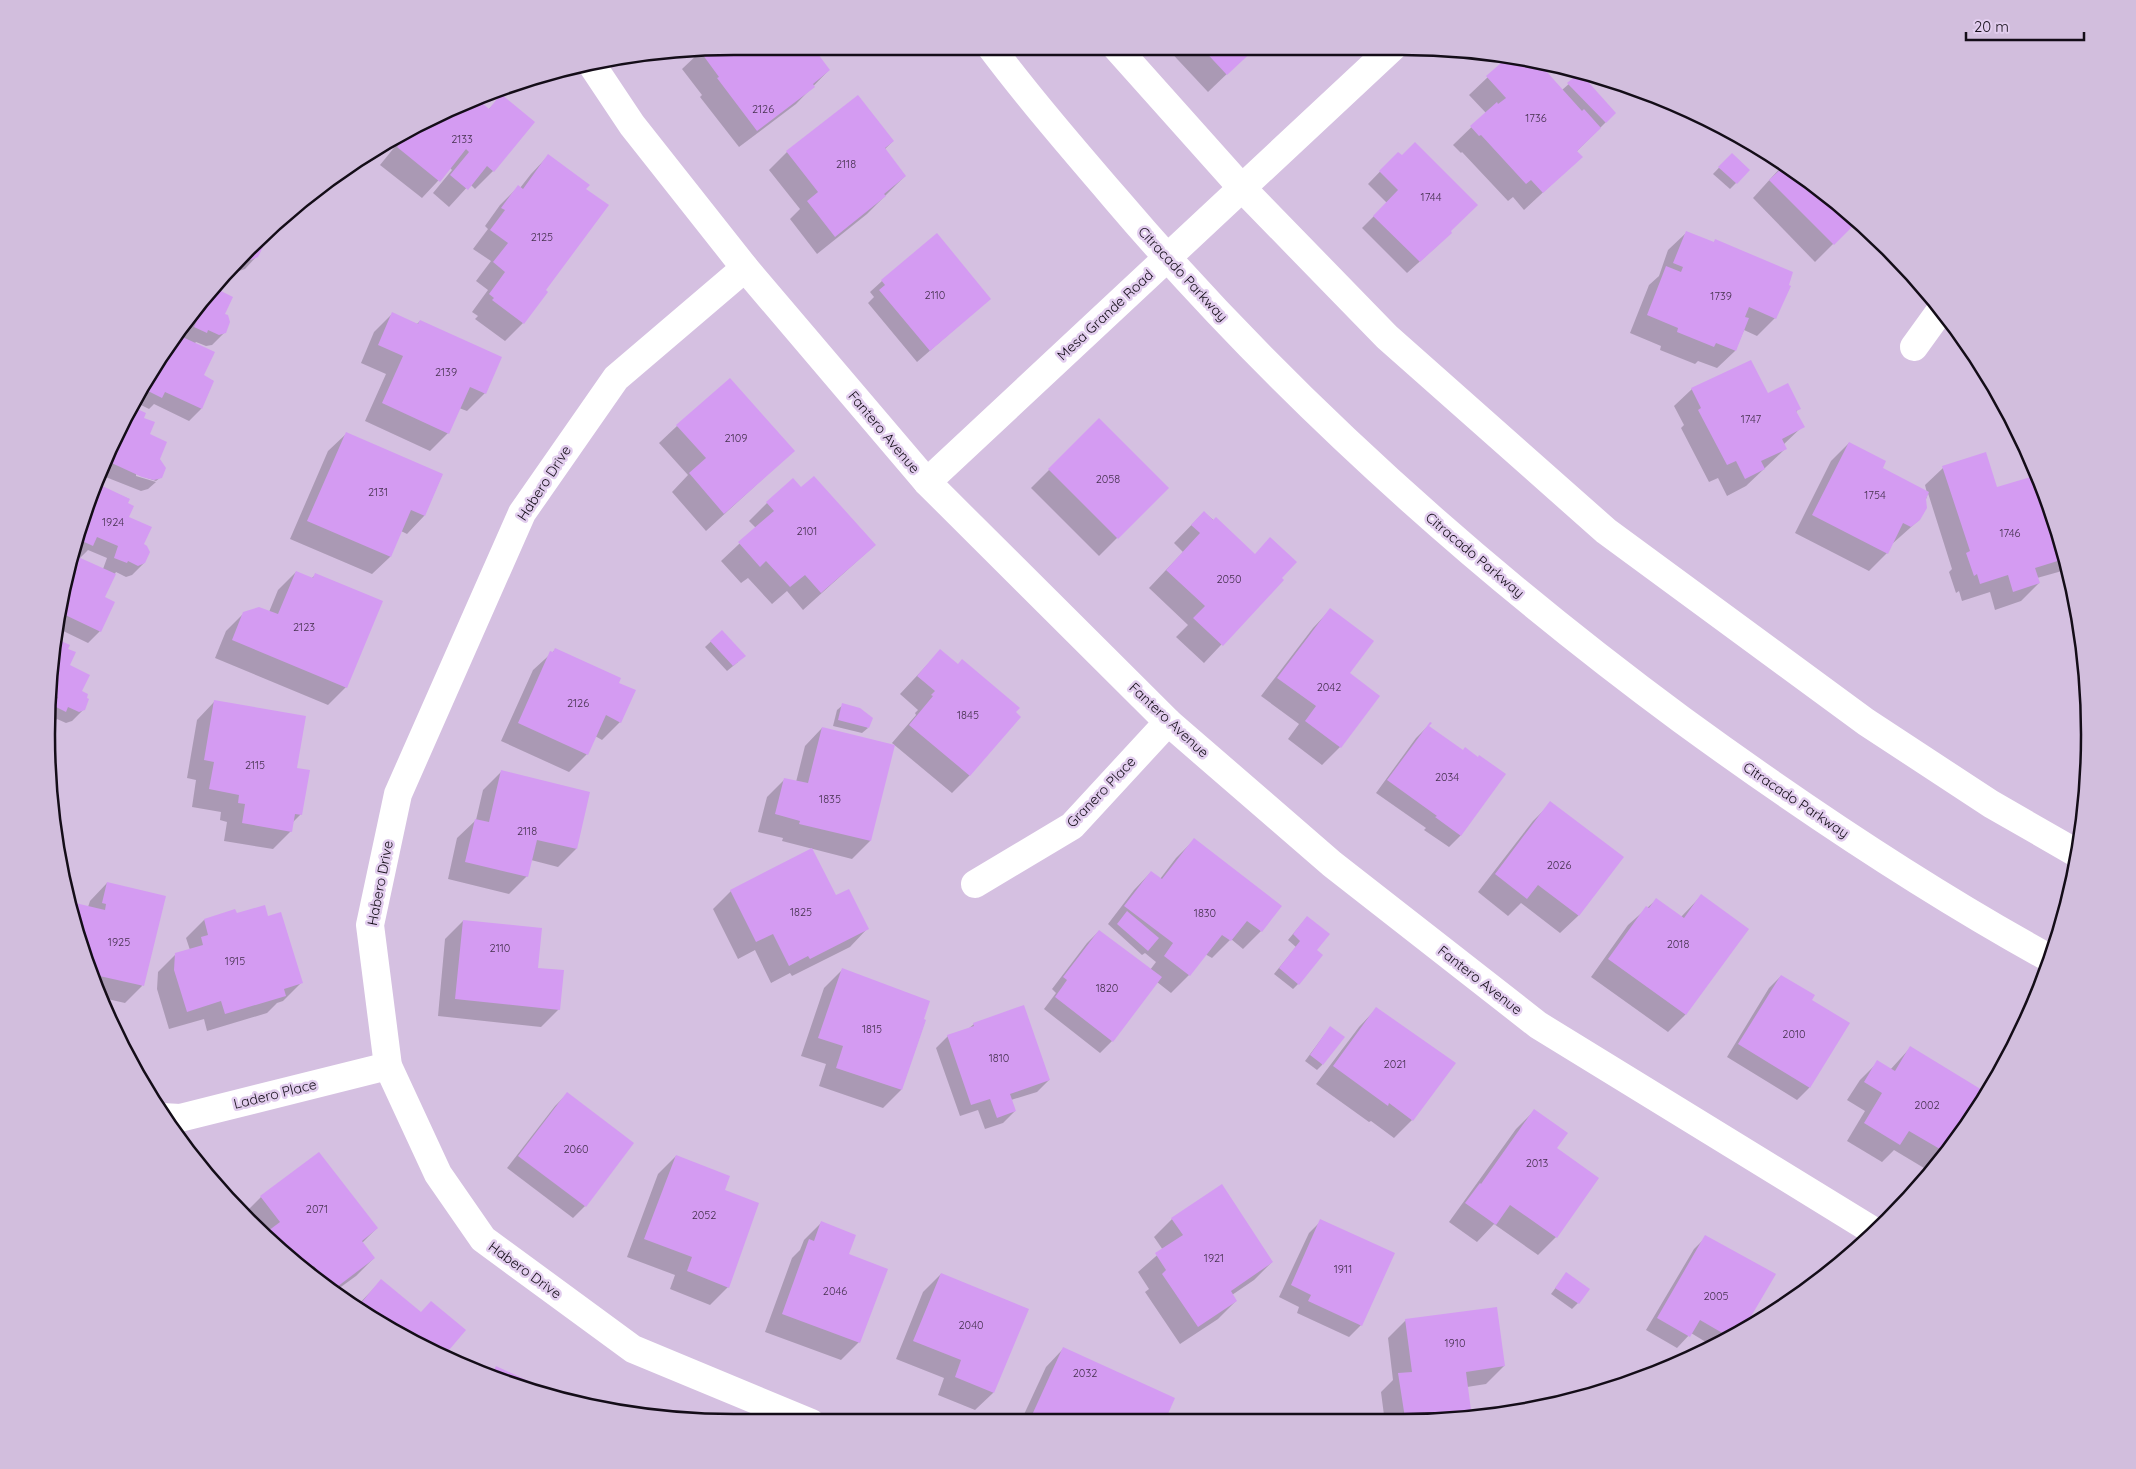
<svg xmlns="http://www.w3.org/2000/svg" width="2136" height="1469" viewBox="0 0 2136 1469" font-family="Quicksand,sans-serif">
<rect width="100%" height="100%" fill="#d5c0e1"/>
<g fill="#0003" fill-rule="evenodd">
<polygon points="734,46 829,70 796,104 739,147 700,97 702,95 682,69 701,51"/>
<polygon points="1165,46 1256,46 1208,92"/>
<polygon points="1509,57 1535,59 1562,90 1580,74 1615,113 1576,152 1581,157 1524,210 1513,197 1508,201 1462,152 1461,153 1453,145 1486,113 1469,95"/>
<polygon points="501,96 493,171 475,189 470,184 449,207 433,193 452,170 450,168 422,198 380,165 406,133 471,99 473,98 488,110"/>
<polygon points="893,141 884,150 905,176 867,214 817,254 790,219 800,209 769,170 787,152"/>
<polygon points="1398,153 1449,231 1438,245 1407,273 1362,228 1387,203 1368,184"/>
<polygon points="1732,154 1749,170 1730,189 1713,174"/>
<polygon points="548,156 584,189 544,291 523,323 505,341 475,319 478,316 472,312 488,290 476,281 491,261 473,249 488,229 485,226 500,205 518,187 520,188 531,174"/>
<polygon points="1783,165 1820,188 1851,226 1815,262 1753,198"/>
<polygon points="1686,233 1713,243 1715,241 1775,318 1757,336 1744,330 1735,351 1717,368 1698,361 1695,364 1660,350 1661,346 1630,333 1649,285 1659,276 1668,250"/>
<polygon points="260,243 257,256 245,269 239,271 231,268"/>
<polygon points="882,281 989,299 917,362 868,303 874,297 870,292"/>
<polygon points="216,282 213,289 223,315 225,332 212,345 206,346 196,342 194,344 202,376 213,381 201,409 189,421 154,404 149,409 137,403 138,397 162,352 183,339 188,328 183,326"/>
<polygon points="392,314 417,324 420,321 500,358 485,393 467,411 459,408 448,433 430,451 365,421 386,374 361,363 374,332"/>
<polygon points="1692,389 1767,395 1799,408 1796,412 1803,426 1783,445 1785,449 1746,486 1727,496 1718,478 1709,482 1681,428 1684,425 1674,406"/>
<polygon points="132,409 144,414 142,418 159,459 161,477 156,481 136,474 136,476 156,482 148,489 141,491 98,474"/>
<polygon points="1099,420 1167,488 1099,556 1031,488"/>
<polygon points="677,426 793,451 706,531 672,492 688,475 659,443"/>
<polygon points="346,434 442,475 424,516 407,534 401,531 390,557 372,574 290,539 328,451"/>
<polygon points="1849,443 1881,469 1927,493 1925,485 1943,468 1997,489 2051,515 2066,566 2062,571 2037,578 2039,583 2021,601 1995,610 1990,592 1962,601 1959,591 1956,593 1949,572 1952,569 1928,493 1919,520 1892,544 1887,553 1869,571 1795,533 1831,461"/>
<path d="M95 484 129 499 127 504 128 517 143 545 144 563 132 575 126 577 116 572 114 575 103 598 100 631 88 643 57 628ZM88 550 107 558 103 569 79 559Z"/>
<polygon points="800,489 875,545 803,610 787,591 772,604 748,578 741,583 721,561 756,528 749,521 767,503"/>
<polygon points="1204,512 1282,580 1204,663 1176,637 1188,625 1149,588 1183,552 1174,543"/>
<polygon points="296,572 311,579 316,574 346,687 328,705 215,658 226,631 244,613 269,612 278,590"/>
<polygon points="1330,610 1348,673 1340,747 1322,765 1288,739 1299,724 1261,696 1313,628"/>
<polygon points="722,631 738,662 727,671 705,647"/>
<polygon points="53,643 59,646 62,643 66,650 68,666 80,692 84,709 72,721 66,723 57,719 53,723 50,721"/>
<polygon points="556,649 618,684 620,722 602,740 595,736 587,754 569,772 501,741 533,670"/>
<polygon points="940,651 970,775 952,793 892,743 916,715 915,713 918,710 900,694"/>
<polygon points="214,702 296,769 301,814 292,823 291,831 273,849 224,841 227,822 220,820 221,812 192,807 196,780 187,778 197,720"/>
<polygon points="843,705 868,728 862,733 833,726 837,710"/>
<polygon points="1428,726 1461,835 1449,847 1424,830 1426,828 1376,793 1416,738"/>
<polygon points="822,728 893,746 870,841 852,859 782,841 783,838 758,832 767,797 785,779 796,782 805,746"/>
<polygon points="501,772 589,793 576,849 558,867 531,860 527,876 509,894 448,879 457,838 476,820 483,790"/>
<polygon points="1551,803 1622,858 1578,916 1560,933 1521,903 1508,916 1478,892 1533,821"/>
<polygon points="1194,840 1261,931 1243,949 1231,939 1212,958 1205,954 1189,975 1171,993 1157,982 1112,1041 1100,1053 1044,1009 1056,993 1052,989 1087,943 1099,931 1150,970 1156,962 1145,953 1142,955 1108,924 1134,890 1151,872 1160,879 1176,858"/>
<polygon points="107,883 142,986 125,1003 103,998 71,903 88,907 90,901"/>
<polygon points="731,891 835,896 867,929 850,947 792,976 790,973 771,983 755,950 738,959 713,909"/>
<polygon points="1701,896 1747,929 1685,1015 1668,1032 1591,977 1628,925 1656,900 1681,917"/>
<polygon points="235,911 236,915 267,918 301,983 283,1001 277,1003 267,1013 207,1031 204,1019 169,1029 157,989 158,972 176,954 190,950 186,938 204,920"/>
<polygon points="1307,917 1315,951 1298,984 1293,989 1274,974 1296,947 1288,940"/>
<polygon points="463,921 536,969 559,1009 541,1027 438,1016 445,939"/>
<polygon points="842,970 925,1021 901,1090 883,1108 819,1086 826,1064 801,1056 824,988"/>
<polygon points="1781,976 1810,1000 1848,1023 1809,1088 1797,1100 1727,1057 1769,988"/>
<polygon points="1376,1009 1412,1120 1394,1138 1371,1121 1369,1122 1316,1084 1359,1027"/>
<polygon points="974,1024 1049,1080 1037,1092 1011,1100 1015,1111 1003,1123 985,1129 978,1110 960,1116 936,1048 948,1036 968,1029"/>
<polygon points="1325,1034 1322,1065 1317,1070 1305,1061"/>
<polygon points="1910,1048 1974,1117 1929,1171 1894,1150 1882,1162 1847,1141 1865,1111 1847,1100 1860,1080 1878,1062 1890,1070"/>
<polygon points="567,1094 585,1206 573,1218 507,1168 555,1106"/>
<polygon points="1534,1111 1555,1149 1556,1237 1538,1255 1494,1224 1477,1242 1449,1222 1516,1129"/>
<polygon points="676,1156 728,1287 710,1305 670,1289 675,1275 627,1257 658,1174"/>
<polygon points="261,1197 377,1228 362,1243 374,1258 356,1276 334,1292 248,1221 243,1215"/>
<polygon points="1172,1219 1272,1262 1254,1280 1232,1295 1236,1301 1218,1319 1180,1344 1145,1292 1149,1289 1138,1272 1163,1250 1154,1237"/>
<polygon points="1321,1221 1361,1325 1349,1337 1297,1313 1299,1307 1279,1297 1309,1233"/>
<polygon points="821,1223 847,1255 859,1342 841,1360 765,1332 792,1258 800,1250 804,1240"/>
<polygon points="1706,1237 1774,1274 1741,1332 1714,1347 1691,1333 1677,1348 1646,1330 1694,1249"/>
<polygon points="941,1274 1027,1309 993,1393 975,1410 938,1395 944,1378 896,1359 923,1292"/>
<polygon points="1566,1274 1578,1303 1572,1309 1551,1294"/>
<polygon points="381,1281 443,1355 355,1308"/>
<polygon points="1406,1320 1504,1366 1486,1384 1467,1387 1470,1409 1462,1417 1385,1423 1381,1392 1393,1380 1388,1338"/>
<polygon points="1063,1349 1163,1423 1020,1423 1046,1367"/>
<polygon points="496,1368 562,1398 488,1375"/>
</g>
<g fill="#d49bf2">
<polygon points="735,46 812,46 830,70 813,84 815,87 757,131 717,78 719,77 700,51"/>
<polygon points="1200,46 1258,46 1227,75"/>
<polygon points="1508,57 1539,61 1547,70 1546,71 1582,111 1584,109 1601,128 1577,151 1583,157 1543,193 1531,180 1526,184 1481,135 1479,136 1470,126 1497,102 1498,104 1506,98 1486,76"/>
<polygon points="1578,74 1582,75 1616,113 1606,123 1567,83"/>
<polygon points="501,94 535,122 494,172 487,166 468,190 450,175 469,152 466,149 440,182 397,147 409,132 471,99 475,97 489,109"/>
<polygon points="858,95 894,141 885,148 906,176 884,194 886,196 835,237 807,201 818,192 786,151"/>
<polygon points="1415,142 1478,205 1451,231 1452,233 1420,262 1373,216 1398,190 1379,171 1398,152 1402,155"/>
<polygon points="1732,153 1750,170 1737,184 1718,167"/>
<polygon points="548,154 590,185 586,189 609,205 546,290 548,292 524,324 492,300 494,298 489,294 505,272 493,262 508,243 490,230 505,210 501,208 518,185 523,189"/>
<polygon points="1784,166 1820,188 1853,217 1848,222 1853,226 1834,245 1769,180"/>
<polygon points="1686,231 1714,242 1715,239 1793,272 1789,285 1791,286 1776,319 1749,307 1745,317 1749,318 1736,351 1716,343 1714,347 1677,332 1678,328 1647,315 1666,266 1681,272 1683,267 1673,263"/>
<polygon points="937,233 991,299 930,351 879,290 885,285 881,280"/>
<polygon points="261,242 263,247 258,257 251,260 244,257"/>
<polygon points="218,280 215,288 233,297 225,314 228,315 230,322 226,333 219,335 208,330 207,333 194,327 199,316 192,313"/>
<polygon points="392,312 418,324 420,320 502,357 486,394 470,387 449,434 382,403 403,356 378,345"/>
<polygon points="176,334 215,352 204,375 214,381 202,409 165,392 162,398 148,391 151,385 146,383 162,352"/>
<polygon points="1751,360 1768,393 1788,383 1801,409 1796,411 1805,427 1782,439 1787,449 1761,461 1765,469 1745,479 1736,461 1727,465 1698,410 1701,408 1691,388"/>
<polygon points="730,378 795,451 724,514 689,473 706,458 676,425"/>
<polygon points="133,407 146,413 144,418 155,422 150,434 167,442 160,459 166,468 162,478 154,480 142,477 105,460"/>
<polygon points="1099,418 1169,488 1118,539 1048,469"/>
<polygon points="346,432 443,474 425,516 411,510 391,557 307,521"/>
<polygon points="1849,442 1886,461 1883,468 1929,492 1926,499 1927,508 1920,520 1911,527 1903,523 1888,554 1812,515"/>
<polygon points="1986,452 1997,487 2037,475 2064,559 2035,568 2040,583 2013,592 2008,575 1980,584 1977,574 1974,576 1966,553 1970,551 1942,466"/>
<polygon points="814,476 876,545 821,593 805,575 790,587 766,561 760,567 738,542 774,511 766,502 793,478 801,487"/>
<polygon points="96,483 130,499 128,503 134,506 129,517 152,527 144,544 147,546 150,552 145,563 138,566 128,561 127,563 114,558 118,546 97,537 93,546 80,540"/>
<polygon points="1204,511 1213,520 1216,517 1255,554 1270,537 1297,562 1282,578 1284,580 1223,646 1193,618 1205,606 1166,570 1200,533 1191,525"/>
<polygon points="76,556 116,574 105,597 115,602 101,632 61,613"/>
<polygon points="296,571 313,578 315,573 383,601 347,688 232,640 243,612 259,607 278,614"/>
<polygon points="1330,608 1374,641 1350,673 1380,696 1341,748 1305,721 1316,706 1277,678"/>
<polygon points="722,630 746,656 733,666 710,641"/>
<polygon points="61,641 70,645 68,649 76,652 70,665 90,675 82,691 88,694 87,698 89,699 85,710 79,712 68,707 66,712 54,706 58,697 51,693 52,645 53,642 60,645"/>
<polygon points="555,648 621,678 619,683 636,690 621,723 606,715 588,755 518,723 550,651 553,652"/>
<polygon points="940,649 958,664 962,659 1020,708 1016,712 1021,717 970,776 909,725 933,696 931,695 935,691 917,676"/>
<polygon points="214,700 306,716 297,768 310,770 302,815 295,814 292,832 242,823 245,804 238,803 239,795 209,789 214,762 204,760"/>
<polygon points="842,703 860,708 873,718 869,728 838,720"/>
<polygon points="1430,722 1432,723 1429,726 1463,750 1465,747 1478,757 1479,755 1506,774 1461,836 1435,817 1437,816 1387,780"/>
<polygon points="822,727 895,745 871,841 799,824 800,821 775,814 784,778 808,783"/>
<polygon points="501,770 590,792 577,849 537,840 528,877 465,862 475,819 489,822"/>
<polygon points="1550,801 1624,857 1579,916 1538,885 1527,899 1495,874"/>
<polygon points="1194,838 1282,906 1262,932 1247,921 1231,941 1222,935 1190,976 1164,956 1173,943 1124,906 1151,871 1162,879"/>
<polygon points="812,848 836,895 849,889 869,929 810,959 808,956 789,966 773,934 756,942 730,890"/>
<polygon points="107,882 166,896 144,986 95,975 71,902 105,910 106,904 102,903"/>
<polygon points="1701,894 1749,929 1686,1015 1608,959 1646,906 1649,908 1656,898 1684,918"/>
<polygon points="265,905 268,916 281,912 303,983 284,989 286,996 225,1014 221,1001 187,1012 174,970 175,953 203,945 201,937 208,935 204,919 235,909 237,913"/>
<polygon points="1127,911 1159,938 1148,951 1117,924"/>
<polygon points="1307,916 1330,934 1317,950 1323,955 1299,985 1279,968 1300,941 1293,934"/>
<polygon points="463,920 542,928 538,968 564,970 560,1010 455,999"/>
<polygon points="1099,930 1162,977 1113,1042 1055,997 1067,980 1063,977"/>
<polygon points="842,968 930,1001 924,1019 926,1020 902,1090 836,1068 843,1046 818,1038"/>
<polygon points="1781,975 1815,995 1812,1000 1850,1023 1810,1088 1738,1044"/>
<polygon points="1024,1005 1050,1080 1010,1094 1016,1111 997,1118 990,1099 971,1105 947,1035 974,1026 973,1023"/>
<polygon points="1376,1007 1456,1063 1413,1121 1389,1103 1388,1106 1333,1066"/>
<polygon points="1330,1026 1345,1037 1323,1065 1310,1055"/>
<polygon points="1910,1046 1987,1093 1974,1117 1945,1152 1909,1131 1900,1145 1864,1123 1882,1093 1864,1082 1877,1060 1895,1071"/>
<polygon points="567,1092 634,1143 586,1207 518,1156"/>
<polygon points="1534,1109 1568,1133 1557,1148 1599,1178 1557,1238 1510,1205 1496,1225 1465,1203 1480,1183 1481,1184"/>
<polygon points="319,1152 378,1228 362,1241 375,1258 333,1290 314,1266 308,1270 264,1234 280,1222 260,1196"/>
<polygon points="676,1155 730,1176 725,1190 759,1203 729,1288 687,1271 692,1257 644,1239"/>
<polygon points="1222,1184 1273,1262 1231,1291 1237,1301 1198,1327 1162,1274 1166,1270 1155,1253 1183,1235 1171,1218"/>
<polygon points="1320,1219 1395,1253 1362,1326 1308,1301 1311,1295 1291,1285"/>
<polygon points="821,1221 856,1235 849,1254 888,1269 860,1343 782,1314 809,1239 814,1241"/>
<polygon points="1705,1235 1776,1274 1743,1330 1731,1338 1700,1320 1690,1337 1657,1318"/>
<polygon points="1566,1272 1590,1289 1579,1304 1555,1288"/>
<polygon points="941,1273 1029,1309 994,1393 955,1377 961,1360 913,1341"/>
<polygon points="381,1279 421,1312 431,1301 466,1330 444,1356 356,1309"/>
<polygon points="1497,1307 1505,1366 1466,1372 1471,1410 1405,1418 1398,1373 1412,1372 1405,1319"/>
<polygon points="1063,1347 1175,1398 1164,1423 1049,1423 1032,1415"/>
<polygon points="496,1366 563,1397 562,1398 491,1376"/>
</g>
<g fill="none" stroke-linecap="round" stroke-linejoin="round">
<g stroke="#fff" stroke-width="28">
<polyline points="592,65 632,125 745,268 927,482 1168,722 1332,864 1538,1025 1875,1232"/>
<polyline points="745,268 616,378 522,513 398,794 370,925 388,1066 438,1174 483,1239 633,1349 811,1423"/>
<polyline points="1914,347 1940,311"/>
<polyline points="927,482 1394,46"/>
<polyline points="975,884 1072,826 1168,722"/>
<polyline points="162,1117 180,1118 388,1066"/>
</g>
<g stroke="#fff" stroke-width="28">
<path d="M990 46C1030 99 1073 149 1116 199 1283 395 1475 567 1682 720 1800 806 1922 888 2049 958"/>
<polyline points="1115,46 1241,187 1387,337 1606,531 1866,722 1991,804 2078,854"/>
</g>
</g>
<g text-anchor="middle" dominant-baseline="central" stroke-width="5" stroke-linejoin="round" paint-order="stroke">
<g font-size="11" fill="#44304e">
<text x="763" y="109">2126</text>
<text x="1536" y="118">1736</text>
<text x="462" y="139">2133</text>
<text x="846" y="164">2118</text>
<text x="1431" y="197">1744</text>
<text x="542" y="237">2125</text>
<text x="935" y="295">2110</text>
<text x="1721" y="296">1739</text>
<text x="446" y="372">2139</text>
<text x="1751" y="419">1747</text>
<text x="736" y="438">2109</text>
<text x="1108" y="479">2058</text>
<text x="378" y="492">2131</text>
<text x="1875" y="495">1754</text>
<text x="113" y="522">1924</text>
<text x="807" y="531">2101</text>
<text x="2010" y="533">1746</text>
<text x="1229" y="579">2050</text>
<text x="304" y="627">2123</text>
<text x="1329" y="687">2042</text>
<text x="578" y="703">2126</text>
<text x="968" y="715">1845</text>
<text x="255" y="765">2115</text>
<text x="1447" y="777">2034</text>
<text x="830" y="799">1835</text>
<text x="527" y="831">2118</text>
<text x="1559" y="865">2026</text>
<text x="801" y="912">1825</text>
<text x="1205" y="913">1830</text>
<text x="119" y="942">1925</text>
<text x="1678" y="944">2018</text>
<text x="500" y="948">2110</text>
<text x="235" y="961">1915</text>
<text x="1107" y="988">1820</text>
<text x="872" y="1029">1815</text>
<text x="1794" y="1034">2010</text>
<text x="999" y="1058">1810</text>
<text x="1395" y="1064">2021</text>
<text x="1927" y="1105">2002</text>
<text x="576" y="1149">2060</text>
<text x="1537" y="1163">2013</text>
<text x="317" y="1209">2071</text>
<text x="704" y="1215">2052</text>
<text x="1214" y="1258">1921</text>
<text x="1343" y="1269">1911</text>
<text x="835" y="1291">2046</text>
<text x="1716" y="1296">2005</text>
<text x="971" y="1325">2040</text>
<text x="1455" y="1343">1910</text>
<text x="1085" y="1373">2032</text>
</g>
<g font-size="14" fill="#140d18" stroke="#e2cdee">
<text transform="translate(1183 274) rotate(47)">Citracado Parkway</text>
<text transform="translate(1105 315) rotate(-43)">Mesa Grande Road</text>
<text transform="translate(884 432) rotate(50)">Fantero Avenue</text>
<text transform="translate(544 483) rotate(-57)">Habero Drive</text>
<text transform="translate(1475 555) rotate(40)">Citracado Parkway</text>
<text transform="translate(1169 720) rotate(43)">Fantero Avenue</text>
<text transform="translate(1101 792) rotate(-46)">Granero Place</text>
<text transform="translate(1796 800) rotate(34)">Citracado Parkway</text>
<text transform="translate(380 883) rotate(-79)">Habero Drive</text>
<text transform="translate(1480 980) rotate(38)">Fantero Avenue</text>
<text transform="translate(275 1094) rotate(-14)">Ladero Place</text>
<text transform="translate(525 1270) rotate(36)">Habero Drive</text>
</g>
</g>
<path d="M0 0H2136V1469H0ZM734 55H1402A679 679 0 0 1 2081 734V735A679 679 0 0 1 1402 1414H734A679 679 0 0 1 55 735V734A679 679 0 0 1 734 55Z" fill="#d2bedd" fill-rule="evenodd"/>
<path fill="none" stroke="#140d18" stroke-width="2.5" d="M734 55H1402A679 679 0 0 1 2081 734V735A679 679 0 0 1 1402 1414H734A679 679 0 0 1 55 735V734A679 679 0 0 1 734 55Z"/>
<path d="M1966 32v8h118v-8" fill="none" stroke="#140d18" stroke-width="2.5"/>
<text x="1974" y="32" font-size="15" fill="#140d18" stroke="#e2cdee" stroke-width="4" paint-order="stroke">20 m</text>
</svg>
